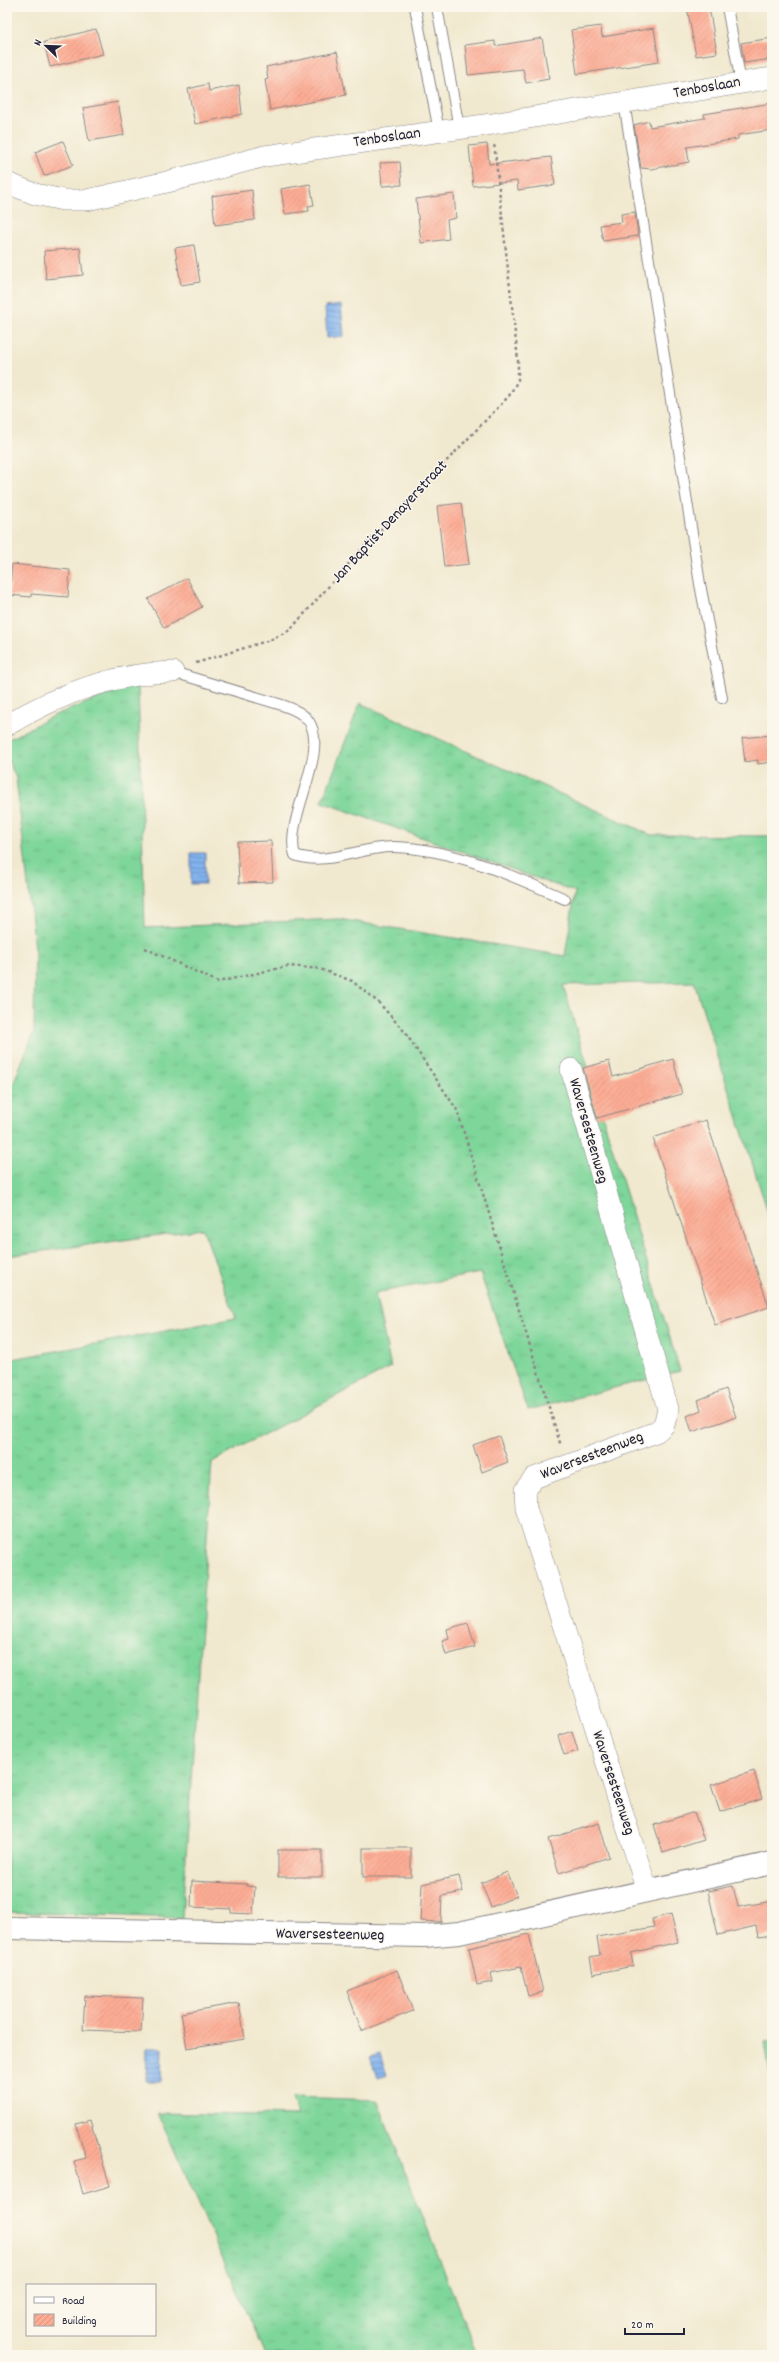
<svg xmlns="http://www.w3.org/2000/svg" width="779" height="2362" viewBox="0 0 779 2362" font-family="Dekko,sans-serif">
<defs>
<pattern id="grass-tufts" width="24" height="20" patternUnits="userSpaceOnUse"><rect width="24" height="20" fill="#7ed69a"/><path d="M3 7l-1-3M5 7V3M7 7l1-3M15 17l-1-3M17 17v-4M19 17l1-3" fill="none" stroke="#6db786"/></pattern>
<pattern id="water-rules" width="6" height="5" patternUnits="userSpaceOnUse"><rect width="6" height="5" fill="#82b3ee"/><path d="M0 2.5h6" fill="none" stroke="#6a91c2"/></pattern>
<pattern id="building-hatch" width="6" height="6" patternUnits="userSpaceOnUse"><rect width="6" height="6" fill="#fdac94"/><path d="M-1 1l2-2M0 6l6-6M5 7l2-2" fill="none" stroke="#d99480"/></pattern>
</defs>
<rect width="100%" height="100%" fill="#fbf7ec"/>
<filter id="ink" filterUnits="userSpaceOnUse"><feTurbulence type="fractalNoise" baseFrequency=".025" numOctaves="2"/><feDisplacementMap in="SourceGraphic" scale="8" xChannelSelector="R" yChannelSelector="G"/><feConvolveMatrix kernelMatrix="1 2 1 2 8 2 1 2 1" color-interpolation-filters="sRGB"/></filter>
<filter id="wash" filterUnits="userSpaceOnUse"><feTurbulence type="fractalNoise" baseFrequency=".012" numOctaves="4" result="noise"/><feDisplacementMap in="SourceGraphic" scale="16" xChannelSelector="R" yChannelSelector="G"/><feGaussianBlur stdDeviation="0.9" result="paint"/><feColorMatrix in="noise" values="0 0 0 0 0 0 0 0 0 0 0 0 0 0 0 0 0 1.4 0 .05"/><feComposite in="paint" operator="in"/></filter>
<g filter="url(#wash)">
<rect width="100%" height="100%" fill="#f1e9cf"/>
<g fill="url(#grass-tufts)" stroke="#507c6a">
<polygon points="138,683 145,928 338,919 565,956 575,892 322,802 360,703 651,835 772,836 772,1225 694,982 563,985 680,1371 528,1410 480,1273 375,1293 391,1367 212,1462 182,1918 7,1912 7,1360 236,1318 203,1229 7,1256 7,1099 34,1032 35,948 16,778 7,758 7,740 55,715"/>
<polygon points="772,2041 772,2088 765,2042"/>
<polygon points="292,2097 377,2100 477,2355 265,2355 158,2113 298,2116"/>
</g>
<g fill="url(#water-rules)" stroke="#526a94">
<polygon points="341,305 344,336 327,338 325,307"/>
<rect x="191" y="853" width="14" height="31"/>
<polygon points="147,2048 162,2048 161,2081 146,2081"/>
<polygon points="380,2054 387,2075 377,2078 370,2057"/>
</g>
<g id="blocks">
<g fill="url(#building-hatch)">
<polygon points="687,7 709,7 717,53 696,56"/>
<polygon points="601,26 602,37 654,28 659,62 577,74 571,30"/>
<polygon points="96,29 103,54 50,67 44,42"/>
<polygon points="542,38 549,79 526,83 523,69 468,75 465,45 495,41 495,46"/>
<polygon points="772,38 772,59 744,63 741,43"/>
<polygon points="337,52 346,95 270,110 265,80 268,79 266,67"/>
<polygon points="208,84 209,91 239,85 242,114 195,124 188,89"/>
<polygon points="118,102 124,135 89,141 83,108"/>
<polygon points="772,103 772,130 738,135 738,139 687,147 689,162 651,169 641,168 634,125 649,121 650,127 705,118 704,114"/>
<polygon points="63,141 73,165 44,176 35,152"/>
<polygon points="487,144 489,164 551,157 555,185 518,190 517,181 473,186 469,146"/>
<polygon points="400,162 402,185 382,186 380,163"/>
<polygon points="310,184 314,205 308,206 309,211 285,214 281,189"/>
<polygon points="252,190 255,220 215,225 212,196"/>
<polygon points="454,194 456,218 447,220 449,239 421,243 416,199"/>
<polygon points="635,212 638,236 603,241 600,225 622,222 621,214"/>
<polygon points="194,245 200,282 181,285 175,248"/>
<polygon points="80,248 83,275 46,279 44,251"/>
<polygon points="461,503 469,564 444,567 437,506"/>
<polygon points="12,564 70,570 68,597 31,594 31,597 9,595"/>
<polygon points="187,578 202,607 164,628 148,599"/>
<polygon points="772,735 772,762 758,764 758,760 745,762 742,738"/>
<polygon points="271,841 273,882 239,883 237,842"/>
<polygon points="673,1059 682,1094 597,1118 583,1068 609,1061 613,1077"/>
<polygon points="706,1120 769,1307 715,1325 653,1138"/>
<polygon points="726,1389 736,1417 692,1432 687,1416 701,1410 698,1400"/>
<polygon points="499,1436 508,1462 482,1472 473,1445"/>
<polygon points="468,1623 475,1647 446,1655 442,1641 449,1639 447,1629"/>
<polygon points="572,1731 578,1751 564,1755 558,1736"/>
<polygon points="754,1771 762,1799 720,1812 711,1785"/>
<polygon points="694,1812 704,1840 663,1853 654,1825"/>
<polygon points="599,1823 609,1857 559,1873 548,1839"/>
<rect x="363" y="1848" width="48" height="29"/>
<rect x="278" y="1850" width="44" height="27"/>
<polygon points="507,1872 517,1896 491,1907 481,1883"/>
<polygon points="459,1876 463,1892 442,1896 441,1922 420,1921 422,1884"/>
<polygon points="192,1881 247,1884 247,1886 255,1887 253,1914 231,1913 231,1909 191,1907"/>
<polygon points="733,1886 738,1907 772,1901 772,1935 758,1937 756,1926 718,1935 708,1891"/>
<polygon points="671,1914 678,1942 631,1953 633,1966 593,1974 590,1957 600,1955 597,1937 654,1927 652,1919"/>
<polygon points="529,1934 543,1992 528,1996 521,1967 491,1973 493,1982 477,1985 469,1948"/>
<polygon points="397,1970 413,2011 362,2031 347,1991"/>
<polygon points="85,1996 143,1998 141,2032 83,2030"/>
<polygon points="239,2003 245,2039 187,2048 181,2013"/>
<polygon points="90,2120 110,2186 83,2194 74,2161 86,2158 76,2124"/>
</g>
</g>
</g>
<g filter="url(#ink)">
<use href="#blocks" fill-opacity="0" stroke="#8a8685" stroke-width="1"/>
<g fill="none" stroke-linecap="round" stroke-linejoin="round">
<g stroke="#8a8685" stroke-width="12">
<g id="service">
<polyline points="415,7 439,131"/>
<polyline points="437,7 459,128"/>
<polyline points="727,7 741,83"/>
<polyline points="624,102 700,584 722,698"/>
<path d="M173 672 282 705C291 708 302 712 308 720 331 752 283 820 295 855 328 867 361 846 394 847 454 849 511 875 565 899"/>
</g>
</g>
<g stroke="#8a8685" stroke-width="22">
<g id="minor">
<polyline points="7,183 35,194 63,200 87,200 167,182 265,156 492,124 772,78"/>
<path d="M7 725C57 695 114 673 173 672"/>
<polyline points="571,1069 668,1409 664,1425 656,1432 534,1478 525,1490 526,1508 647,1890"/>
</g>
</g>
<g stroke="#8a8685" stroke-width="24">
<polyline id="tertiary" points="7,1928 424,1936 459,1933 772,1863"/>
</g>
<g stroke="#8a8685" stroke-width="2.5" stroke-dasharray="3 3" stroke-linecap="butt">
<polyline points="196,663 270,640 290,630 361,550 509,396 518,380 518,360 494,143"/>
<polyline points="145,948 218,982 289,966 320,969 352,981 379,1003 404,1031 457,1110 561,1446"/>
</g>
<use href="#service" stroke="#fff" stroke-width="10"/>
<use href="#minor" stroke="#fff" stroke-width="21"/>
<use href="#tertiary" stroke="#fff" stroke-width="22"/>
</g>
</g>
<g text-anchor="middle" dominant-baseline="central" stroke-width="3" stroke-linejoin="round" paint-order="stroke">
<g font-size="16" fill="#22223b" stroke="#fbf7ec">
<text transform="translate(707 88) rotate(-10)">Tenboslaan</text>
<text transform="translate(387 138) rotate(-8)">Tenboslaan</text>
<text transform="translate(390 522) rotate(-47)">Jan Baptist Denayerstraat</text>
<text transform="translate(588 1131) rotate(74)">Waversesteenweg</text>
<text transform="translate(592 1456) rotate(-21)">Waversesteenweg</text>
<text transform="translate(613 1783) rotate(72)">Waversesteenweg</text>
<text transform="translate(330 1935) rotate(1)">Waversesteenweg</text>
</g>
</g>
<rect width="779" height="2362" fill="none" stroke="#fbf7ec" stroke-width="24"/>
<rect x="26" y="2284" width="130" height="52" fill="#fbf7ec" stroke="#a4a2a5"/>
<rect x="34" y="2297" width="20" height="6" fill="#ffffff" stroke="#a4a2a5"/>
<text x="62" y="2304" font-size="12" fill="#22223b">Road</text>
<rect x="34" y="2314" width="20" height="12" fill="url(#building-hatch)" stroke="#a4a2a5"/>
<text x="62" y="2324" font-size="12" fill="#22223b">Building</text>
<g transform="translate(46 46) rotate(293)" stroke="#fbf7ec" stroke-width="3" paint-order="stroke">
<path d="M0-3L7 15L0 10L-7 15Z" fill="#22223b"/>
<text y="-6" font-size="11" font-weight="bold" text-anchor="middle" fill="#22223b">N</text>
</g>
<path d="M625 2328v6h59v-6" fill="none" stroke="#22223b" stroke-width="2"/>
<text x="631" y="2328" font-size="12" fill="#22223b" stroke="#fbf7ec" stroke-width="3" paint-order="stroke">20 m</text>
</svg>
